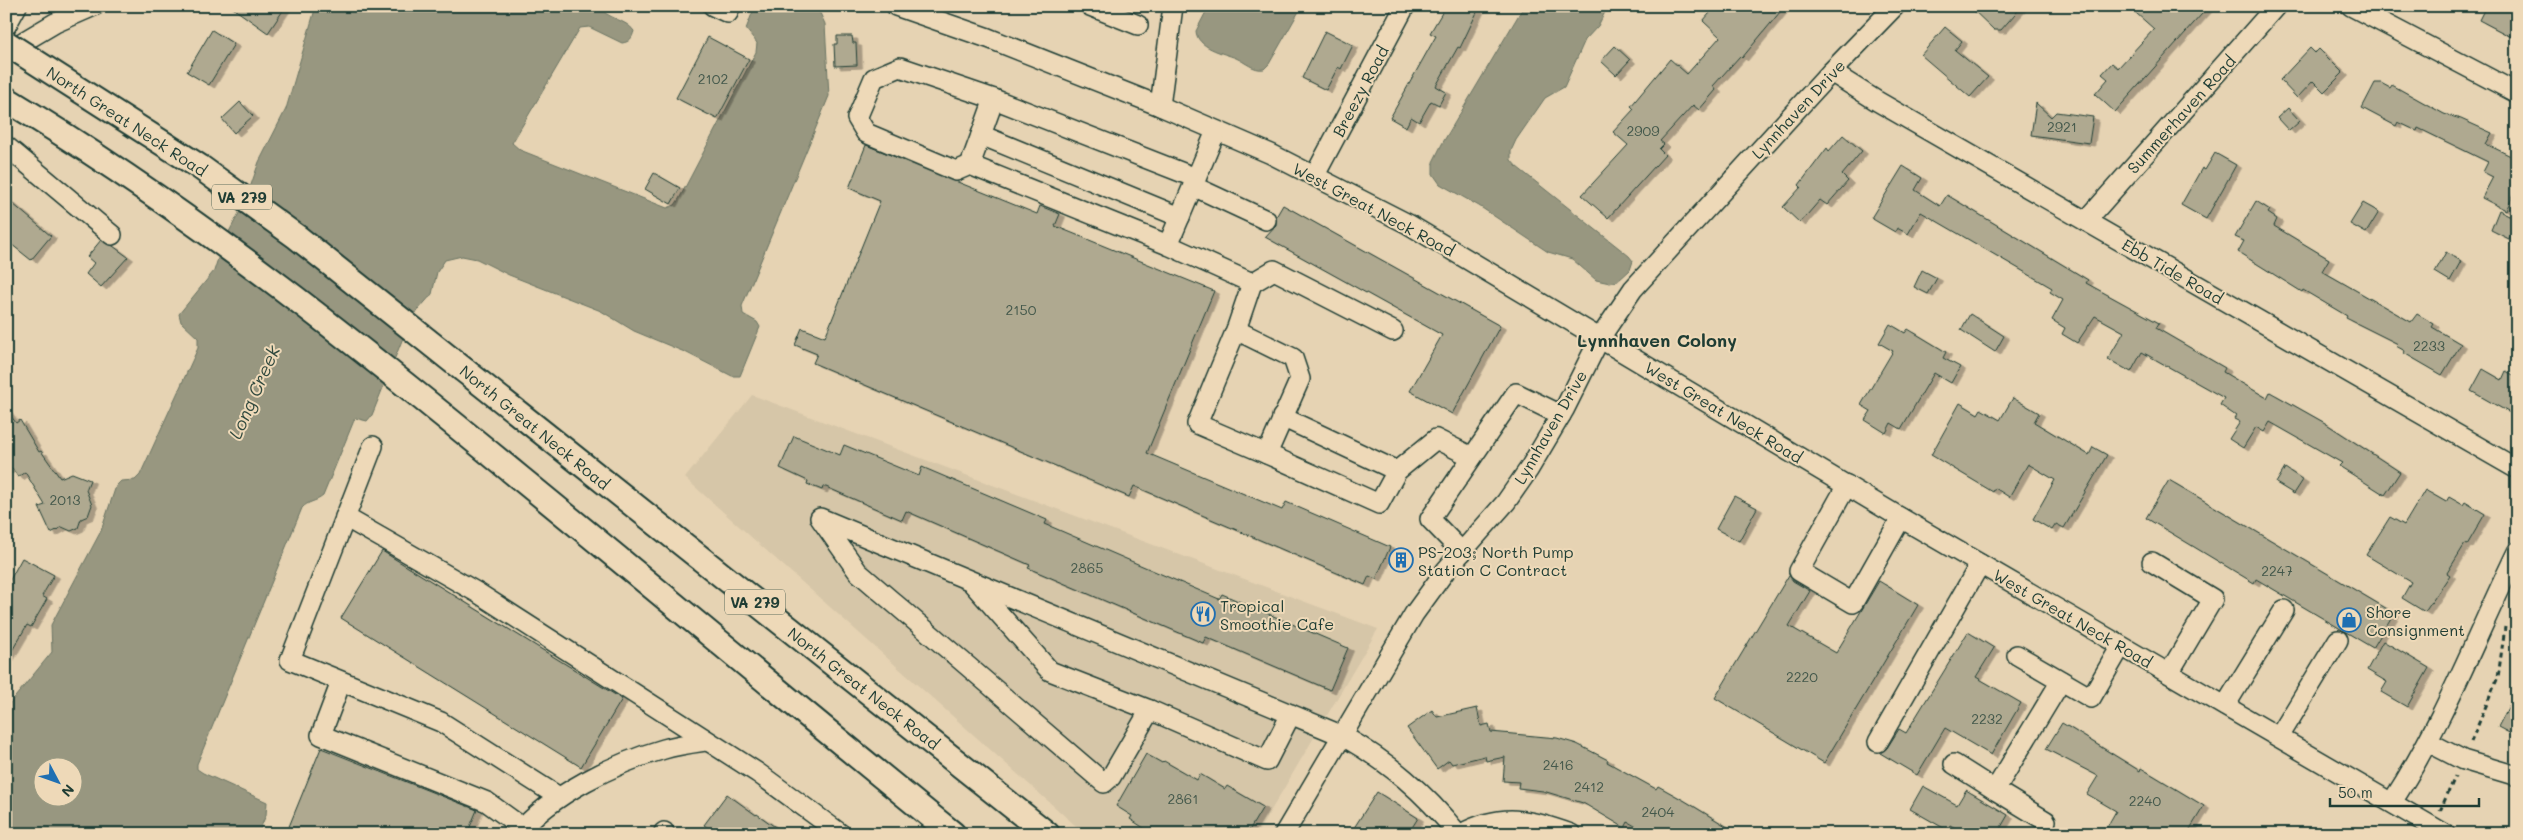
<svg xmlns="http://www.w3.org/2000/svg" width="2523" height="840" viewBox="0 0 2523 840" font-family="Mali,sans-serif">
<defs>
<filter id="shadow"><feDropShadow dx="5.5" dy="3" stdDeviation="0" flood-color="#0004"/></filter>
</defs>
<rect width="100%" height="100%" fill="#e6d3b3"/>
<filter id="ink" filterUnits="userSpaceOnUse"><feTurbulence type="fractalNoise" baseFrequency=".02" numOctaves="2"/><feDisplacementMap in="SourceGraphic" scale="10" xChannelSelector="R" yChannelSelector="G"/><feConvolveMatrix kernelMatrix="1 2 1 2 8 2 1 2 1" color-interpolation-filters="sRGB"/></filter>
<g filter="url(#ink)">
<polygon fill="#d6c6a8" points="752,395 1378,629 1257,834 1085,834 685,478"/>
<g fill="#989780" stroke="#687362" fill-rule="evenodd">
<path d="M316 6H599C606 19 626 19 634 31 632 38 630 42 622 43L589 27 580 28 512 143 520 150 667 208 675 205 679 199 756 52 757 43 746 29 755 6H807L820 13 825 24 829 96 742 306 743 314 757 322 760 327 740 376H732L687 353 634 331 601 311 509 275 477 259 462 256 445 260 437 272 432 294 411 318 372 415 367 421 355 418 323 496C316 502 308 501 302 508L197 764V769L203 773 267 802 266 815 258 834H6V708L52 652 51 625 101 531 116 486 121 481 135 480 140 475 198 348V338L181 322 179 314 214 271 223 243 245 202 259 162 286 109ZM42 768H72V798H42Z"/>
<path d="M1209 6H1302L1269 64 1264 69C1254 71 1245 62 1236 58 1223 53 1197 48 1196 31Z"/>
<polygon points="1524,6 1608,6 1598,26 1585,40 1564,87 1545,98 1516,140 1511,151 1511,160 1517,167 1629,256 1633,261 1630,270 1618,281 1610,283 1596,280 1572,259 1548,252 1479,206 1440,184 1433,174 1433,162 1442,144"/>
</g>
<g fill="#afa990" stroke="#1f3d34" filter="url(#shadow)">
<polygon points="230,6 286,6 268,33"/>
<polygon points="1446,6 1480,6 1460,48 1458,47 1436,86 1446,92 1439,105 1431,101 1419,122 1411,117 1406,127 1390,118 1436,36 1430,33"/>
<polygon points="1716,6 1785,6 1742,58 1740,56 1713,86 1716,90 1699,110 1693,105 1660,141 1664,144 1659,149 1665,155 1608,218 1582,195 1628,145 1613,132 1634,109 1631,106 1670,59 1687,74 1720,37 1703,21"/>
<polygon points="1969,6 2022,6 2001,30 1994,30"/>
<polygon points="2128,6 2209,6 2115,112 2095,94 2108,79 2102,74 2112,63 2118,68 2154,29"/>
<polygon points="2486,6 2517,6 2517,40 2479,20"/>
<polygon points="1945,27 1962,41 1955,50 1988,77 1970,97 1921,55"/>
<polygon points="212,30 234,44 209,85 187,72"/>
<polygon points="1325,31 1353,45 1341,69 1338,67 1326,90 1302,78"/>
<polygon points="837,36 852,36 853,43 856,43 857,65 835,66 834,44 837,44"/>
<polygon points="708,37 749,59 717,119 676,98"/>
<polygon points="1615,46 1630,60 1616,75 1601,61"/>
<polygon points="2310,48 2315,53 2319,49 2343,73 2324,92 2313,81 2297,98 2280,80"/>
<polygon points="2375,83 2381,83 2390,88 2392,85 2444,114 2461,119 2492,133 2486,144 2517,159 2517,188 2506,210 2482,198 2493,177 2483,172 2488,162 2418,128 2417,131 2398,122 2396,126 2362,108"/>
<polygon points="240,102 253,116 234,133 222,119"/>
<polygon points="2036,103 2051,117 2056,112 2093,117 2089,143 2031,135"/>
<polygon points="2288,108 2300,121 2289,131 2277,118"/>
<polygon points="1843,135 1862,151 1842,175 1848,181 1827,205 1820,200 1800,223 1783,207 1801,187 1799,185 1827,148 1829,151"/>
<polygon points="866,145 1037,214 1040,206 1060,214 1055,226 1214,291 1147,453 1282,510 1286,502 1390,547 1376,579 1369,576 1365,585 1134,486 1129,497 813,363 817,354 795,345 802,328 825,337 880,201 849,188"/>
<polygon points="2215,153 2236,165 2206,219 2181,205 2202,168 2205,170"/>
<polygon points="1903,166 1922,178 1915,190 1940,206 1947,195 2088,280 2086,283 2159,323 2156,328 2225,368 2223,372 2267,398 2270,392 2325,423 2400,472 2385,495 2339,466 2342,463 2270,422 2264,432 2256,427 2243,448 2229,439 2240,422 2234,419 2236,416 2220,405 2224,398 2142,352 2131,372 2108,359 2124,332 2095,316 2077,343 2062,334 2065,328 2052,320 2063,300 2050,292 2052,288 1921,212 1908,234 1897,228 1895,232 1871,218"/>
<polygon points="654,173 680,188 671,204 645,189"/>
<polygon points="6,198 51,236 31,260 6,240"/>
<polygon points="2256,201 2270,210 2268,213 2277,219 2274,226 2329,259 2322,271 2411,322 2417,314 2434,324 2432,327 2461,344 2442,375 2404,353 2405,351 2396,346 2398,344 2346,318 2347,316 2303,290 2302,292 2238,252 2244,241 2235,237"/>
<polygon points="2363,203 2379,212 2366,233 2350,224"/>
<polygon points="1283,205 1500,326 1452,414 1410,391 1442,335 1265,237 1276,225 1276,217"/>
<polygon points="2499,210 2517,219 2517,224 2509,239 2491,230"/>
<polygon points="101,240 113,246 128,257 101,287 86,274 94,263 87,257"/>
<polygon points="2446,252 2461,261 2450,281 2435,272"/>
<polygon points="1922,270 1937,278 1928,294 1914,287"/>
<polygon points="1970,314 2004,336 1995,352 1961,330"/>
<polygon points="1890,324 1905,333 1908,329 1946,352 1943,358 1960,367 1951,383 1934,373 1901,429 1891,423 1886,433 1865,420 1871,411 1861,405 1893,351 1879,343"/>
<polygon points="2483,369 2502,380 2506,371 2517,377 2517,417 2471,391"/>
<polygon points="2013,398 2039,413 2034,422 2089,455 2093,447 2107,455 2064,528 2056,524 2052,530 2033,519 2055,480 2028,464 2009,497 1995,488 1993,492 1931,455 1960,403 1978,414 1981,409 2000,420"/>
<polygon points="6,409 16,423 20,420 39,452 41,451 60,478 72,473 90,480 86,490 92,505 88,516 81,519 78,528 71,531 62,527 51,533 39,507 45,505 25,472 18,477 12,468 6,471"/>
<polygon points="794,436 840,455 844,445 919,476 922,467 1047,520 1045,524 1219,599 1222,594 1348,648 1330,690 1206,637 1203,643 1028,568 1030,565 906,511 902,520 826,487 823,487 822,490 807,484 808,481 780,468"/>
<polygon points="2285,468 2303,480 2294,494 2276,483"/>
<polygon points="2169,480 2394,613 2373,648 2256,579 2254,583 2146,518"/>
<polygon points="2425,490 2446,502 2449,497 2463,505 2465,502 2485,514 2467,545 2465,544 2447,573 2450,575 2425,612 2402,598 2411,582 2366,555 2390,517 2404,525"/>
<polygon points="1734,496 1757,508 1739,541 1716,529"/>
<polygon points="382,551 622,699 581,767 341,618"/>
<polygon points="22,558 54,575 42,596 47,599 31,627 27,625 6,661 6,587"/>
<polygon points="1789,575 1793,581 1810,591 1789,626 1836,653 1879,581 1918,605 1824,763 1715,698"/>
<polygon points="1968,632 1994,648 1976,677 2021,703 1991,755 1945,728 1917,775 1880,753 1887,748 1899,729 1906,733"/>
<polygon points="2383,641 2429,668 2407,707 2381,692 2387,682 2367,670"/>
<polygon points="2517,690 2517,737 2498,727"/>
<polygon points="1477,708 1481,726 1489,724 1491,732 1557,738 1577,744 1608,760 1607,762 1656,789 1658,786 1685,801 1739,834 1649,834 1628,822 1625,828 1583,803 1543,791 1518,788 1519,782 1503,781 1505,757 1486,761 1485,756 1452,764 1449,760 1437,769 1407,728 1432,710 1437,717"/>
<polygon points="2062,723 2140,771 2141,768 2204,806 2187,834 2103,834 2116,811 2087,794 2098,776 2046,749"/>
<polygon points="321,748 477,810 467,834 286,834"/>
<polygon points="1146,754 1162,763 1164,761 1197,780 1200,774 1225,789 1227,786 1263,807 1247,834 1153,834 1130,819 1132,816 1116,806"/>
<polygon points="1923,786 1957,805 1966,790 2008,815 1997,834 1966,834 1950,825 1947,830 1910,809"/>
<polygon points="1377,792 1418,818 1408,834 1350,834"/>
<polygon points="727,794 756,815 757,814 785,834 716,834 704,825"/>
</g>
<g fill="none" stroke-linecap="round" stroke-linejoin="round">
<g stroke="#1f3d34" stroke-width="22">
<g id="minor">
<polyline points="713,6 728,13 731,6"/>
<polyline points="896,6 988,38 1160,106 1271,154 1408,224 1901,518 2445,834"/>
<polyline points="1090,6 1138,25"/>
<polyline points="2351,6 2517,93"/>
<polyline points="6,26 17,6"/>
<polyline points="6,52 55,23 94,6"/>
<polyline points="1831,72 1877,101 2517,469"/>
<polyline points="1160,106 1173,6"/>
<polyline points="1216,131 1168,245 1252,283 1236,330 1197,424 1267,454"/>
<polyline points="981,135 970,165 1168,245"/>
<polyline points="6,146 112,235"/>
<polyline points="970,165 956,171 866,133 857,118 874,78 900,67 994,99"/>
<polyline points="1315,175 1405,6"/>
<polyline points="1193,186 1266,220"/>
<polyline points="1180,217 981,135 994,99 1196,178"/>
<polyline points="2086,221 2276,6"/>
<polyline points="1252,283 1274,270 1393,331"/>
<polyline points="1236,330 1293,358 1300,379 1267,454 1379,504 1397,471 1436,439 1472,457"/>
<polyline points="1282,417 1397,471"/>
<polyline points="373,446 290,660 441,722 559,797"/>
<polyline points="1847,485 1799,571 1853,603 1901,518"/>
<polyline points="345,517 478,593 758,773 841,834"/>
<polyline points="1462,552 1430,519 1516,393 1561,415"/>
<polyline points="2152,562 2213,599 2169,673"/>
<polyline points="973,584 1050,671 1150,710"/>
<polyline points="2017,655 2091,698 2121,646"/>
<polyline points="341,682 321,735 487,802 523,828"/>
<polyline points="2225,706 2284,610"/>
<path d="M1291 714 1267 761 1150 710 1111 777 1104 783 858 572 820 518 1343 736C1390 763 1424 792 1458 834"/>
<polyline points="2279,737 2338,640"/>
<polyline points="1878,742 1980,564"/>
<polyline points="2428,742 2463,760 2517,776"/>
<polyline points="1954,764 1995,790 2061,681"/>
<polyline points="1995,790 2046,821"/>
<path d="M2392 802C2443 724 2476 636 2517 552"/>
<polyline points="664,832 665,834"/>
<path d="M518 834C551 794 615 763 664 749 677 745 692 743 706 741"/>
<polyline points="1284,834 1414,614 1446,570 1506,502 1529,469 1564,410 1600,338 1633,289 1831,72 1895,6"/>
<path d="M1461 834C1502 812 1529 819 1571 834"/>
</g>
</g>
<g stroke="#1f3d34" stroke-width="28">
<g id="major">
<path d="M6 99C189 209 356 343 520 478 665 596 808 717 953 834"/>
<polyline points="464,370 1047,834"/>
</g>
</g>
<g stroke="#1f3d34" stroke-width="3" stroke-dasharray="5 4" stroke-linecap="butt">
<polyline points="2471,742 2498,677 2505,627"/>
<polyline points="2440,811 2455,777"/>
</g>
<use href="#minor" stroke="#eed9b8" stroke-width="19"/>
<use href="#major" stroke="#eed9b8" stroke-width="24"/>
<g stroke="#1f3d34" stroke-width="28" stroke-linecap="butt">
<polyline id="major-bridge" points="6,43 200,167 297,237 464,370"/>
</g>
<use href="#major-bridge" stroke="#eed9b8" stroke-width="24"/>
</g>
</g>
<defs>
<g id="building-ring" transform="scale(1.25)"><circle r="9.5" fill="#eed9b8" stroke="#1f6fb2" stroke-width="1.5"/><path d="M-4-6H4V6H1V3H-1V6H-4ZM-2.5-4.3h1.7v1.8h-1.7ZM.8-4.3h1.7v1.8H.8ZM-2.5-1h1.7V.8h-1.7ZM.8-1h1.7V.8H.8Z" fill="#1f6fb2"/></g>
<g id="restaurant-ring" transform="scale(1.25)"><circle r="9.5" fill="#eed9b8" stroke="#1f6fb2" stroke-width="1.5"/><path d="M-5-6h1v4h1v-4h1v4h1v-4h1v5L-1.5 .5V6h-2V.5L-5-1ZM5-6V6H3V1.5H1.5Q1.5-4 5-6Z" fill="#1f6fb2"/></g>
<g id="shop-ring" transform="scale(1.25)"><circle r="9.5" fill="#eed9b8" stroke="#1f6fb2" stroke-width="1.5"/><path d="M-5-2.5h2.3a2.7 3.5 0 0 1 5.4 0H5L5.5 6h-11ZM-1.5-2.5h3a1.5 2.3 0 0 0-3 0Z" fill="#1f6fb2"/></g>
</defs>
<g fill-rule="evenodd">
<use href="#building-ring" x="1401" y="560"/>
<use href="#restaurant-ring" x="1203" y="614"/>
<use href="#shop-ring" x="2349" y="620"/>
</g>
<g text-anchor="middle" dominant-baseline="central" stroke-width="4" stroke-linejoin="round" paint-order="stroke">
<g font-size="14" fill="#43584b">
<text x="713" y="78">2102</text>
<text x="2062" y="126">2921</text>
<text x="1643" y="130">2909</text>
<text x="1021" y="309">2150</text>
<text x="2429" y="345">2233</text>
<text x="65" y="499">2013</text>
<text x="1087" y="567">2865</text>
<text x="2277" y="570">2247</text>
<text x="1802" y="676">2220</text>
<text x="1987" y="718">2232</text>
<text x="1558" y="764">2416</text>
<text x="1589" y="786">2412</text>
<text x="1183" y="798">2861</text>
<text x="2145" y="800">2240</text>
<text x="1658" y="811">2404</text>
</g>
<g fill="#eed9b8" stroke="#5d6c5c" stroke-width="1">
<rect x="212" y="184.5" width="60" height="25" rx="4"/>
<rect x="725" y="589.5" width="60" height="25" rx="4"/>
</g>
<g font-size="15" font-weight="bold" fill="#1f3d34">
<text x="242" y="197">VA 279</text>
<text x="755" y="602">VA 279</text>
</g>
<g font-size="16" fill="#1f3d34" stroke="#eed9b8">
<text transform="translate(1360 91) rotate(-62)">Breezy Road</text>
<text transform="translate(1798 109) rotate(-47)">Lynnhaven Drive</text>
<text transform="translate(2181 114) rotate(-48)">Summerhaven Road</text>
<text transform="translate(127 121) rotate(33)">North Great Neck Road</text>
<text transform="translate(1374 209) rotate(28)">West Great Neck Road</text>
<text transform="translate(2173 271) rotate(30)">Ebb Tide Road</text>
<text transform="translate(1724 412) rotate(31)">West Great Neck Road</text>
<text transform="translate(535 427) rotate(39)">North Great Neck Road</text>
<text transform="translate(1550 427) rotate(-60)">Lynnhaven Drive</text>
<text transform="translate(2073 618) rotate(30)">West Great Neck Road</text>
<text transform="translate(864 688) rotate(38)">North Great Neck Road</text>
</g>
<g font-size="16" fill="#1f3d34" stroke="#eed9b8" text-anchor="start">
<text x="1418" y="551">PS-203; North Pump<tspan x="1418" dy="18">Station C Contract</tspan></text>
<text x="1220" y="605">Tropical<tspan x="1220" dy="18">Smoothie Cafe</tspan></text>
<text x="2366" y="611">Shore<tspan x="2366" dy="18">Consignment</tspan></text>
</g>
<g font-size="18" font-weight="bold" fill="#1f3d34" stroke="#eed9b8">
<text x="1657" y="340">Lynnhaven Colony</text>
</g>
<g font-size="18" font-style="italic" fill="#314a3f" stroke="#eed9b8">
<text transform="translate(254 392) rotate(-66)">Long Creek</text>
</g>
</g>
<rect width="2523" height="840" fill="none" stroke="#eed9b8" stroke-width="25"/>
<rect x="12" y="12" width="2498" height="815" fill="none" stroke="#1f3d34" stroke-width="2" filter="url(#ink)"/>
<g transform="translate(58 782) rotate(131)"><circle r="24" fill="#eed9b8" stroke="#9b9b83"/>
<path d="M0-4L9 19L0 12L-9 19Z" fill="#1f6fb2"/>
<text y="-8" font-size="14" font-weight="bold" text-anchor="middle" fill="#1f3d34">N</text>
</g>
<path d="M2330 798v8h149v-8" fill="none" stroke="#1f3d34" stroke-width="2.5"/>
<text x="2338" y="798" font-size="15" fill="#1f3d34" stroke="#eed9b8" stroke-width="4" paint-order="stroke">50 m</text>
</svg>
